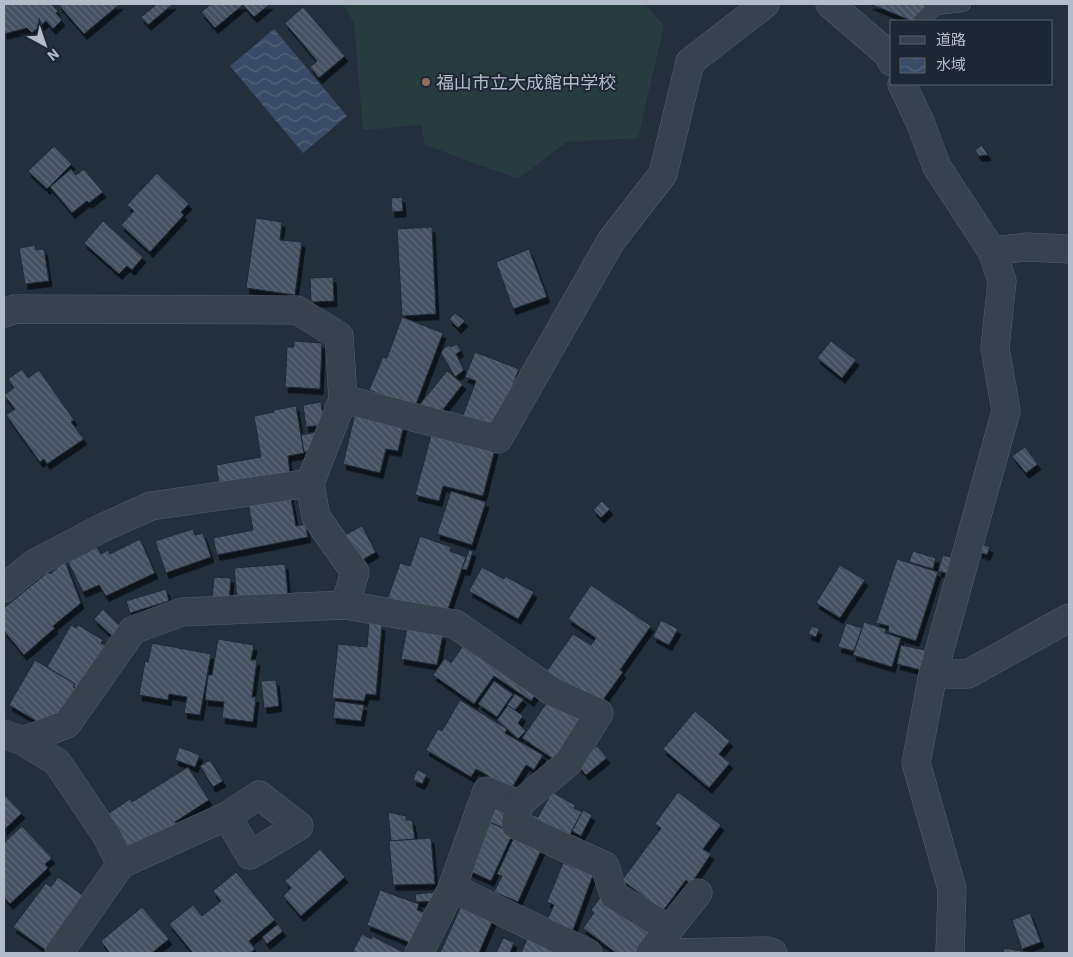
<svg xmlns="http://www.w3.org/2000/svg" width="1073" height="957" viewBox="0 0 1073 957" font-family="'IBM Plex Sans','Noto Sans JP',sans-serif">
<defs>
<pattern id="water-waves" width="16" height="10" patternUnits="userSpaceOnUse" patternTransform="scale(1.25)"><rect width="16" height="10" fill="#394c67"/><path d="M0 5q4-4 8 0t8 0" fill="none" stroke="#53647b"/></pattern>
<pattern id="building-back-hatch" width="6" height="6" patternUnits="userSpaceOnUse" patternTransform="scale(1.25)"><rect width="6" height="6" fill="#455162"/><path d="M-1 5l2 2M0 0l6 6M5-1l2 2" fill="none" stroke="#5d6877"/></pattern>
<filter id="shadow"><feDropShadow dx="3" dy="5.5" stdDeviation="0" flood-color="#0009"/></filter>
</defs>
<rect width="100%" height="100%" fill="#242f3e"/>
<polygon fill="#263c3f" points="343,4 645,4 664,26 638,138 567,142 518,179 425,145 421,125 363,130 354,23"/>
<polygon fill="url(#water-waves)" points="274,29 347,116 303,153 230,66"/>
<g fill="url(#building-back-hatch)" stroke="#1f2835" filter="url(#shadow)">
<polygon points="4,4 51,4 58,11 56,13 62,20 53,29 46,21 32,33 27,28 4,34"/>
<polygon points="58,4 120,4 84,34"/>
<polygon points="157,4 173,4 148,25 141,17"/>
<polygon points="211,4 270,4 254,17 243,5 215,28 201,12"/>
<polygon points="870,4 923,4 926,5 919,21 912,21"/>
<polygon points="303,7 345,56 319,78 310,67 317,61 285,23"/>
<polygon points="982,145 988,155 979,156 975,150"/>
<polygon points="54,146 72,164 47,189 28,171"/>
<polygon points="71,169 76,175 84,169 103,192 89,203 87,201 72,213 50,187"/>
<polygon points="157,173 189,204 181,212 184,215 150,252 121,225 134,211 127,205"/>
<polygon points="402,197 403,211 392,212 391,198"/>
<polygon points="256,218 282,222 280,240 302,242 295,295 246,288"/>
<polygon points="103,221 143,257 132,270 127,266 119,274 84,243"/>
<polygon points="432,227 436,314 402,316 397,229"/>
<polygon points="35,245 36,250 44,249 49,281 25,284 19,248"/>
<polygon points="529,249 547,297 513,309 496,262"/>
<polygon points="333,277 334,301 311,302 310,278"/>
<polygon points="455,313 465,321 458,328 449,319"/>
<polygon points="402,317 443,333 415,407 369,390 383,357 387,358"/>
<polygon points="294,341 322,343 320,389 285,387 287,347 294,347"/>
<polygon points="831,341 856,360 842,378 817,358"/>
<polygon points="457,344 461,351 456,354 464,370 455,377 441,353 443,349 449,345 451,347"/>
<polygon points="475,352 519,369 494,433 461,420 476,381 465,377"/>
<polygon points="22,369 28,378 39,370 74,420 71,422 84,439 47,464 44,459 40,462 6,415 15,409 4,395 14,388 8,379"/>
<polygon points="447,371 463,384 438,416 420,404"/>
<polygon points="321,402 324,425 306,427 303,405"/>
<polygon points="296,406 304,453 288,456 290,475 220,489 216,465 261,457 254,416 274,412 274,410"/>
<polygon points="356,409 405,420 398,451 386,449 380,473 343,464"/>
<polygon points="317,432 312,451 304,452 301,435"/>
<polygon points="432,432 495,449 483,496 443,486 439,501 415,495"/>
<polygon points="1025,447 1038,464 1026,473 1012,456"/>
<polygon points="451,491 486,502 472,545 437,534"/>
<polygon points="290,494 296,526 305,524 308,537 217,555 213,538 253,530 248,503"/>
<polygon points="602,501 610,509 601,518 593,510"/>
<polygon points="362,526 376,552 355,564 341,537"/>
<polygon points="193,529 195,535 203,533 211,557 166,573 155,541"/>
<polygon points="420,536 451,547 450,551 466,557 447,612 386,603 400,563 410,566"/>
<polygon points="140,539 155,573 106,596 99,585 83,592 68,562 97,547 101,554 108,550 110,554"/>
<polygon points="981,544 990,547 987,555 979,552"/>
<polygon points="469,550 473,551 467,570 462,569"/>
<polygon points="913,551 936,558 933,569 909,562"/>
<polygon points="943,555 953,558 948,574 938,571"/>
<polygon points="897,559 938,572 916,641 888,632 889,626 876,623"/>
<polygon points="65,561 81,603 53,626 55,628 24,655 4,631 4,608 48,572 50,574"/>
<polygon points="285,564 288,596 237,600 234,568"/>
<polygon points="840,565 865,580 840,618 816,603"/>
<polygon points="482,567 504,579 505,576 534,592 518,619 469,591"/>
<polygon points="214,577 231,578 229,601 212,600"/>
<polygon points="591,585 651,626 620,670 623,672 598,707 546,672 573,634 591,645 596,638 568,619"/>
<polygon points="166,589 169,601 130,613 126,601"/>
<polygon points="103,609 121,627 112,636 94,619"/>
<polygon points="661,620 678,629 669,645 653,637"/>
<polygon points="864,622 886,629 885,633 901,638 892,667 853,655"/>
<polygon points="369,623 382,625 376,695 366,694 364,701 332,698 338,644 367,647"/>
<polygon points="846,623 862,628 854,651 838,647"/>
<polygon points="71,625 76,628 78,625 103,640 101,643 105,645 79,690 73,687 75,684 47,667"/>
<polygon points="812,626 819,629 816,637 808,634"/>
<polygon points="407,628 443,634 437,665 401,659"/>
<polygon points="218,639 254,645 251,660 257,660 252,697 256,697 253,722 222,718 224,702 205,700 208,675 212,675"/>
<polygon points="152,643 211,654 200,715 184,713 187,697 169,694 168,700 139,695 145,661 148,662"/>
<polygon points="465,643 536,694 531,701 494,676 474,704 433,675 445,658 451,663"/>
<polygon points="901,645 925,650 921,670 897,664"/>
<polygon points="35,660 75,684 73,687 79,690 52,721 43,725 9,705"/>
<polygon points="276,680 279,706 264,708 261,681"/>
<polygon points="494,681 513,694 497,717 478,704"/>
<polygon points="515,694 524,699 515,710 507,705"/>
<polygon points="550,698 582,721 556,761 522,738"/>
<polygon points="460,700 507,729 505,733 543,755 534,770 526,765 511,789 476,769 471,777 426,750 438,729 442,731"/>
<polygon points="335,701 364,705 361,721 333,718"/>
<polygon points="508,705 523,716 518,723 526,731 518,739 497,720"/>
<polygon points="695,711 730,741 719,754 730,763 709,788 663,749"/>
<polygon points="597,746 607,758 586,775 576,763"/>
<polygon points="179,747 200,755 195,767 175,760"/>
<polygon points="210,760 223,781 213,787 200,766"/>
<polygon points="188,767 209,800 175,822 177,825 126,857 103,817 130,799 132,802"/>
<polygon points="417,770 427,774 422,784 413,780"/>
<polygon points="552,792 575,805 574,808 582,812 566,842 529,823 534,815 538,817"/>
<polygon points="678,792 721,825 703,849 711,854 691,884 686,880 663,911 622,880 661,828 655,824"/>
<polygon points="4,794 22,813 4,830"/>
<polygon points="492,805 506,812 505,829 485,820"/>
<polygon points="583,810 592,815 581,836 572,831"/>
<polygon points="388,812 406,816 406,820 412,820 415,839 391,841"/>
<polygon points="485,820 513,833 491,881 463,868"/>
<polygon points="22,826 52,858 45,864 48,868 10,904 4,897 4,843"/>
<polygon points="516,833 543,846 518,902 494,892 502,876 497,874"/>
<polygon points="431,838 435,884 393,885 389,841"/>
<polygon points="320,849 345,877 301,916 283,896 291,888 285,881"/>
<polygon points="563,863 593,875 573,930 547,920 554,905 547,902"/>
<polygon points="236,872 275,920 249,941 255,949 250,953 193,953 169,924 193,905 202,916 221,901 213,891"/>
<polygon points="58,877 87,898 47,951 13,927 46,883 51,887"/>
<polygon points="380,890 419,904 417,910 426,913 413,944 367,925"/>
<polygon points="437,892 438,901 416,902 415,894"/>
<polygon points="600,898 655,936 642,953 616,953 583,928 594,913 591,910"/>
<polygon points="461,906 493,920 479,953 440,953"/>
<polygon points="142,907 169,939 152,953 107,953 109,952 101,941"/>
<polygon points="1030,913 1041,942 1022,949 1012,920"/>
<polygon points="278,924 283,931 267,944 262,937"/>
<polygon points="362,934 371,939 372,936 405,953 357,953 353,951"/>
<polygon points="503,938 514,942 510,953 496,953"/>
<polygon points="527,939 559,953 521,953"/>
<polygon points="1004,948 1033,953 1003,953"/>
</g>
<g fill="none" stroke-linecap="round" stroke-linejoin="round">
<g stroke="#565f6c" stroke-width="16">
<polyline id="service" points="921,21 936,7 963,4"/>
</g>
<g stroke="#565f6c" stroke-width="29">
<g id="minor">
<polyline points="830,4 888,54 892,62"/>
<polyline points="902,84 920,122 937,167 992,251 1002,281 995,348 1006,411 933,674 916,763 952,889 950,953"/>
<polyline points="992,251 1027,247 1069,249"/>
<polyline points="4,313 15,309 297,310 339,336 343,399 310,483 316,517 355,572 345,605"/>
<polyline points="343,399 498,439 611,241 663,174 690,62 765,4"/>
<polyline points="4,588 35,563 102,528 151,506 310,483"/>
<polyline points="933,674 968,674 1069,618"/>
<polyline points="4,734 23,741 67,724 133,630 182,612 345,605 455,624 553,692 599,713 568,763 519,804 487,791 452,888 419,953"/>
<polyline points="23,741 57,762 107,836 121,864"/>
<polyline points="519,804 516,825 605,866 614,895 669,929"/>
<polyline points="452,888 588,953"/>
<polyline points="59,953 121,864 227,816 259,795 299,826 250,855 227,816"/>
<polyline points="650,953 698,893"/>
<polyline points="671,953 767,951 773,953"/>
</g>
</g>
<use href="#service" stroke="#38414e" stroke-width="15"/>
<use href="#minor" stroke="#38414e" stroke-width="28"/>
</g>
<circle fill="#8d6e63" stroke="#1d2633" stroke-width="2" cx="426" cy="82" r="5"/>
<g text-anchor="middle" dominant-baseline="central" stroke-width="4" stroke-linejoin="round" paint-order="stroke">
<g font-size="18" fill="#b4bcc9" stroke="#1d2633" text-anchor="start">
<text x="436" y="82">福山市立大成館中学校</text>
</g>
</g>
<rect width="1073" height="957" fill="none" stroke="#b4bcc9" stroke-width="10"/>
<rect x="890" y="20" width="162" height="65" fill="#1d2633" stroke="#59626f"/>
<rect x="900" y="36" width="25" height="8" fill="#38414e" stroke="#59626f"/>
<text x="936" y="45" font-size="15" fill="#b4bcc9">道路</text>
<rect x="900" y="58" width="25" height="15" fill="url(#water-waves)" stroke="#59626f"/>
<text x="936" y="70" font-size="15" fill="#b4bcc9">水域</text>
<g transform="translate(45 45) rotate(140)" stroke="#1d2633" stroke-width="4" paint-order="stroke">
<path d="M0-4L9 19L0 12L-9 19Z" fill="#b4bcc9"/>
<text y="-8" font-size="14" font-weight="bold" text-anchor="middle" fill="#b4bcc9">N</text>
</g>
</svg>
